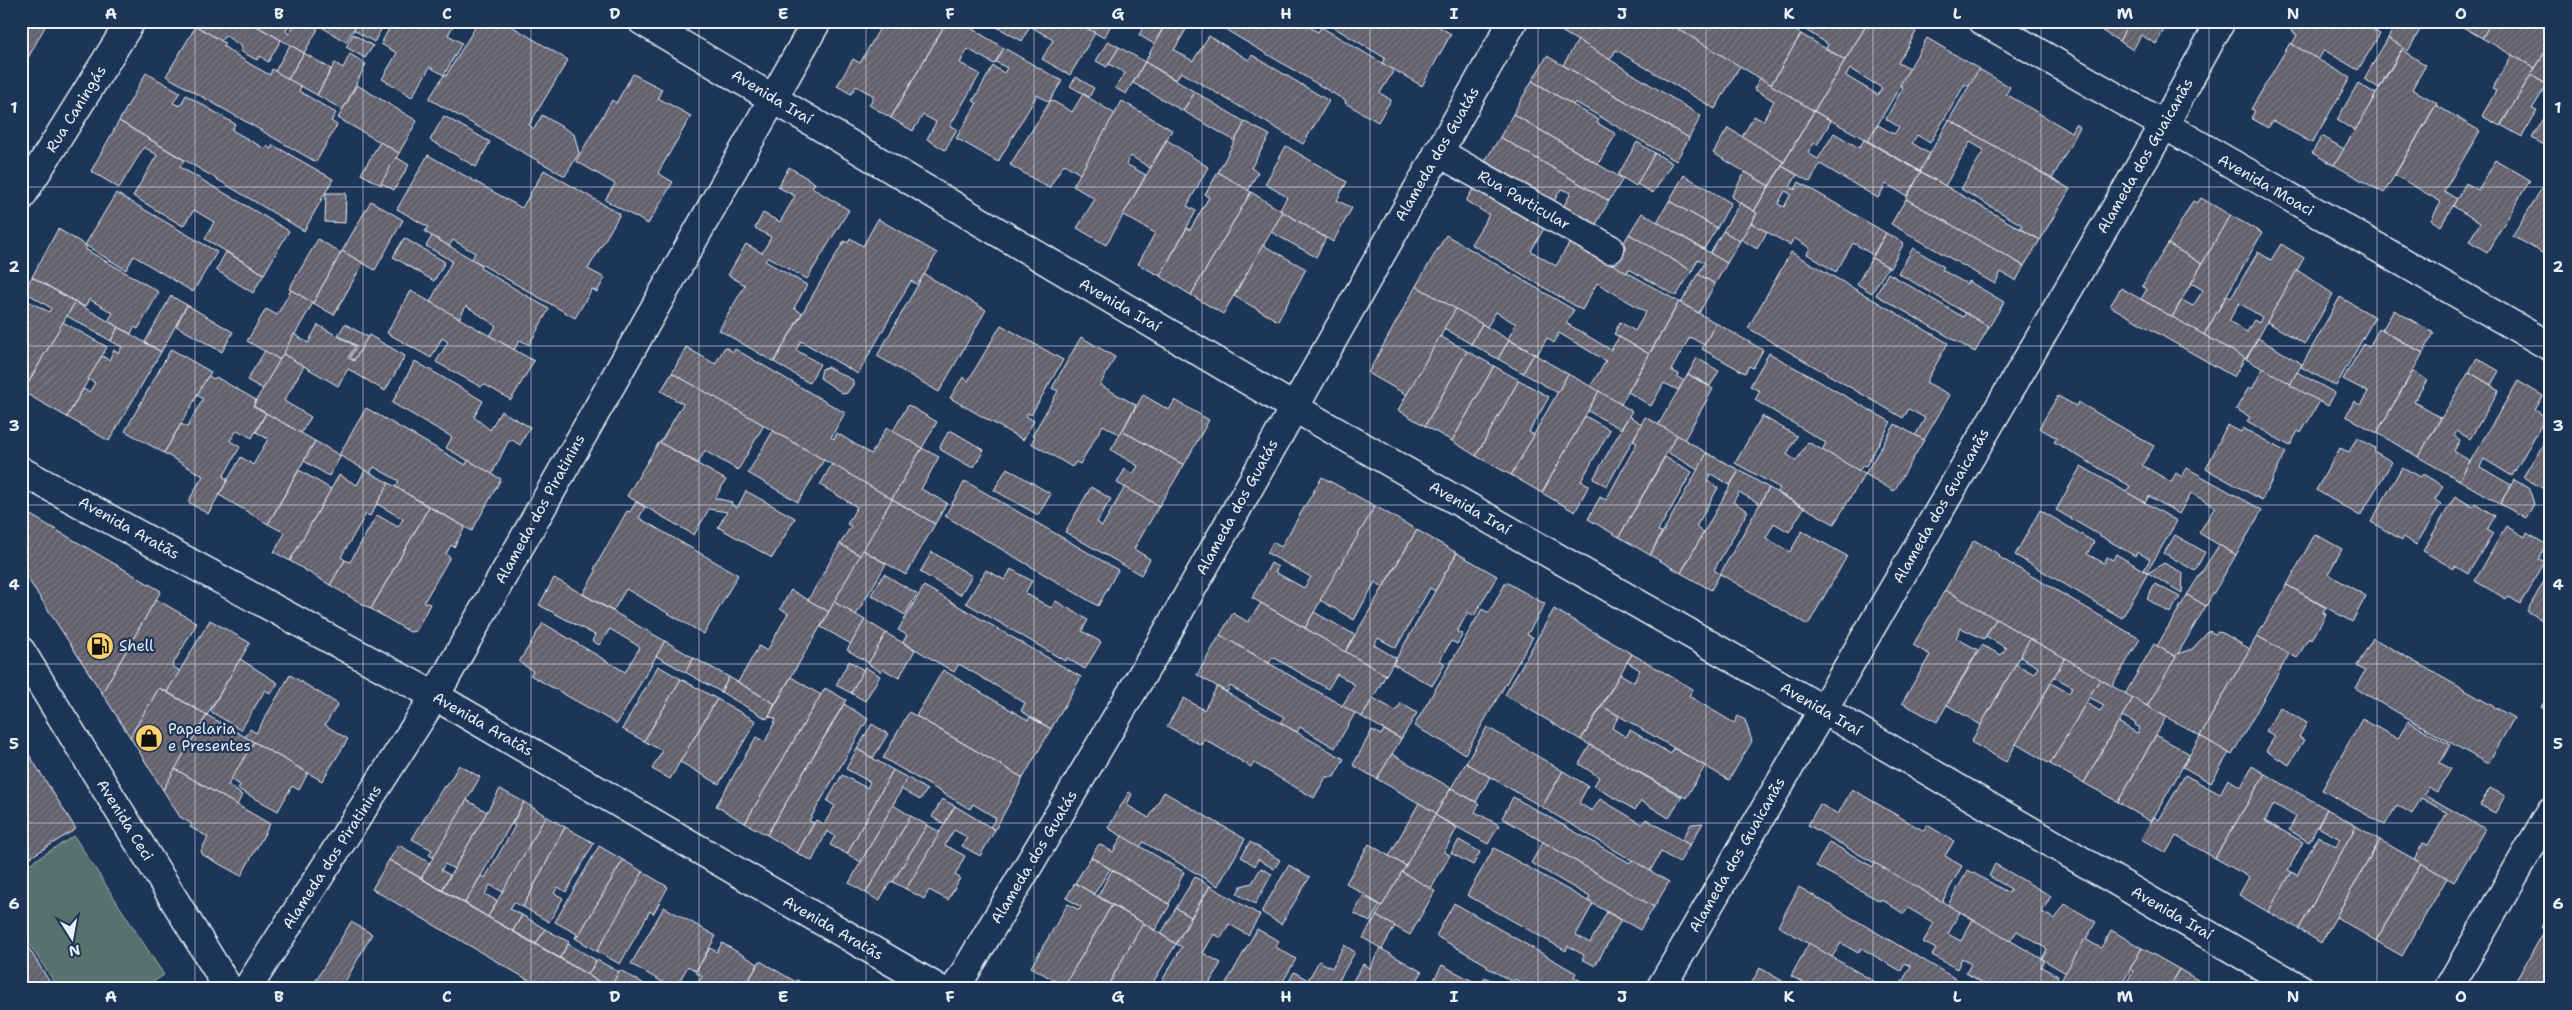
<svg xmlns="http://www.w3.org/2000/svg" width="2572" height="1010" viewBox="0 0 2572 1010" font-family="'Shantell Sans',sans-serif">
<defs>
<pattern id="building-hatch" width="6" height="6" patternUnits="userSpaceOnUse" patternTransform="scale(1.25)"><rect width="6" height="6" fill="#63616e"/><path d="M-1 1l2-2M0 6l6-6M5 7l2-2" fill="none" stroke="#797883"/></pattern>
</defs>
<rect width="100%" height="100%" fill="#1d3557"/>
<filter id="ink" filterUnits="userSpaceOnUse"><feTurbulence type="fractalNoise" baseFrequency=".02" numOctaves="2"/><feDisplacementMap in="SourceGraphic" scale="10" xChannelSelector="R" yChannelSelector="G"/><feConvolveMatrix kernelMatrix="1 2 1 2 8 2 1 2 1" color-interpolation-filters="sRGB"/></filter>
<g filter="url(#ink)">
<polygon fill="#58716d" stroke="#a0b1b2" points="74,836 164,975 142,989 59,989 21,932 21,869"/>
<g fill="url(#building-hatch)" stroke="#e8f1f8" fill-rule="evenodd">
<polygon points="21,21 48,21 21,71"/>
<polygon points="188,21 248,21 281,40 268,62 260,56 257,60 240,51 242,47 225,35 221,41"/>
<polygon points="248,21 292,21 286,31 289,34 296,21 306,21 318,29 304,53"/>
<polygon points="323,21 359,21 346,42 320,26"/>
<polygon points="359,21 386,21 374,42 354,30"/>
<polygon points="393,21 456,21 448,35 462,43 444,75 430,67 412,97 382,79 397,53 381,44"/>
<polygon points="479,21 503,21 568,60 529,125 534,129 542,115 574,134 579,153 565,176 429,99 444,75 446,76"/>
<polygon points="884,21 895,24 896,21 947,21 891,118 869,105 874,96 856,86 851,94 837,86 853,59 860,63"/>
<polygon points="947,21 959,21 1004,48 994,64 968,49 960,63 980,74 950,126 957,129 945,150 927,139 936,122 923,115 913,131 891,118"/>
<polygon points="979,21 1074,21 1095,33 1070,75 1042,59 1053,40 1030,26 1022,41 988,22 987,26"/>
<polygon points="1081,21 1113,21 1104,38 1080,24"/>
<polygon points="1146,21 1167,21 1154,44 1139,35"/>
<polygon points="1167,21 1191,21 1174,50 1193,61 1209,36 1249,60 1252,55 1329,101 1303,144 1181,72 1176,80 1145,62"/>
<polygon points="1217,21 1299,21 1318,32 1321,27 1394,70 1380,93 1391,100 1378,122 1345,103 1346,101 1216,24"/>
<polygon points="1323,21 1430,21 1451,34 1422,86 1382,63 1385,58"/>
<polygon points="1567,21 1587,21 1600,29 1604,21 1665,21 1740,66 1715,109 1616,50 1610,60 1561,31"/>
<polygon points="1665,21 1780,21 1801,34 1771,85"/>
<polygon points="1791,21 1869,21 1845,60 1826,48 1828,44"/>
<path d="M1869 21H1898L1916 32 1898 63 1910 69 1868 141 1814 111ZM1850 69 1882 88 1878 95 1846 76Z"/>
<polygon points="2107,21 2130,21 2119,41 2102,31"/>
<polygon points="2130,21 2169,21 2156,44 2141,35 2133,50 2119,41"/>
<polygon points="2297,21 2359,21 2380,34 2358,70 2324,50 2318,60 2292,44 2297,35 2291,31"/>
<polygon points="2359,21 2381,21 2375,31"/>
<polygon points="2398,21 2425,21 2408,51 2388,38"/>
<polygon points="2460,21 2492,21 2482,38 2458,24"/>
<polygon points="2492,21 2551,21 2551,42 2535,68 2482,38"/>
<polygon points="196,26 225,43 223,46 250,64 270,75 272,69 301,86 299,91 336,113 331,121 337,125 316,162 166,76"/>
<polygon points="353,34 373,46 365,58 346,47"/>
<polygon points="1801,34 1845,60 1814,111 1771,85"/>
<polygon points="1927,38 1979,69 1969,86 1965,84 1930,143 1917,135 1912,143 1930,154 1920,171 1868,141 1878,125 1894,134 1899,127 1886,119 1903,87 1900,85"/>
<polygon points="2388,38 2403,47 2379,88 2364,79"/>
<polygon points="1578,40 1701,116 1689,138 1563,65"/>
<polygon points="1108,41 1119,47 1107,67 1096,61"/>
<polygon points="2551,42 2551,87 2531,75"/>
<polygon points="2290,43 2350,78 2312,143 2273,121 2268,128 2251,118 2255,111 2251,109"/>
<polygon points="290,45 304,53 288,79 275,71"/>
<polygon points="1119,47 1145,62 1126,94 1115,88 1125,73 1109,64"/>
<polygon points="1004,48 1062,81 1049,102 1037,95 998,162 956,138 977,103 973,101 993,66 1004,73 1007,68 996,62"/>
<polygon points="2402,50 2426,65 2412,89 2437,103 2384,193 2334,165"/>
<polygon points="304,53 331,69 317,95 288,79"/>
<polygon points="350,54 366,64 343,110 317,95 335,63 343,68"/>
<polygon points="2512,55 2535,68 2500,126 2482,116 2496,91 2492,89"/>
<polygon points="1547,56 1689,138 1676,161 1575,102 1573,105 1532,81"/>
<polygon points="1145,62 1195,92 1183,111 1133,83"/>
<polygon points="1979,69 2010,87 2006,94 2071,132 2075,124 2080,127 2052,179 1949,120"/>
<polygon points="146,73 180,92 173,103 180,106 186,95 235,124 232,130 265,149 267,146 271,149 273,145 333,179 304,231 119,121"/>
<polygon points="633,74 662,89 658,98 691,116 658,173 673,182 648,224 605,200 615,184 576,161 612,100 616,103"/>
<polygon points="2531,75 2547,85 2532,109 2537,111 2522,137 2501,125"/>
<polygon points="1076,77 1094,88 1089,97 1070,86"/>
<polygon points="1760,78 1814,111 1784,162 1742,137 1754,116 1763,121 1774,101 1754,89"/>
<polygon points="1532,81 1599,120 1597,123 1616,134 1598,164 1513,114"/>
<polygon points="2358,83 2376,94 2355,131 2337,120"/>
<polygon points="357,85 417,121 399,153 338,118"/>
<polygon points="1195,92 1245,122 1235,141 1183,111"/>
<polygon points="1083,94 1115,114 1080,174 1064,164 1049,188 1010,165 1051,100 1072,112"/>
<polygon points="1122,101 1172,130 1150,168 1131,156 1126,164 1146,175 1106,245 1077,228 1095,199 1073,186"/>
<polygon points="2436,105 2480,131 2444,191 2457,199 2441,226 2431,220 2441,202 2395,175"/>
<polygon points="2551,107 2551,149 2532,138"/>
<polygon points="1814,111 1831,121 1817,145 1814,143 1808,153 1818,159 1834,133 1859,148 1864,140 1921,172 1907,196 1886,184 1878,198 1820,164 1810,182 1782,166"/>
<polygon points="1513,114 1623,179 1609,201 1500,137"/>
<polygon points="444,116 490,142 476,167 430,140"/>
<polygon points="1949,120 2070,189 2040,240 2020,228 2022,225 1961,189 1984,150 1970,142 1945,186 1920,171"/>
<polygon points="119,121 184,160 180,167 289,231 264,274 205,239 214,222 194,210 183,226 133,196 157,155 144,147 119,188 91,171"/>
<polygon points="1245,122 1270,135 1251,168 1258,172 1248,191 1218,172"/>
<polygon points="1728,128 1784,162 1769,186 1713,153"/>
<polygon points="2322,136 2344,149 2334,165 2312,153"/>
<polygon points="1500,137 1609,201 1595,226 1563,207 1571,193 1561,189 1554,201 1485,161"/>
<polygon points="1167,140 1208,167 1187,206 1196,211 1160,276 1138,264 1155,233 1123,215"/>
<polygon points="380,142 399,153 381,185 361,174"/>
<polygon points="1637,142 1655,153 1636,186 1618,175"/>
<polygon points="1286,146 1347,182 1337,200 1352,208 1333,242 1280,210 1287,197 1265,184"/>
<polygon points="1655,153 1672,163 1653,193 1637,184"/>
<polygon points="428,155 522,208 544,170 620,214 588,269 605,278 597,292 592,289 575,318 472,259 475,253 453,240 449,246 425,232 428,227 397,209"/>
<polygon points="396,157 409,165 394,190 381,183"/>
<polygon points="2496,160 2530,180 2487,252 2469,241 2480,223 2453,206 2466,183 2478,190"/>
<path d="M1782 166 1797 175 1790 187 1795 190 1799 182 1886 233 1873 255 1853 243 1836 272 1807 254 1810 248 1794 238 1790 245 1751 223 1757 213 1754 211ZM1785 191 1791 194 1784 207 1778 204Z"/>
<polygon points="789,167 815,183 812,188 849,210 807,279 768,257 765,261 807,285 794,308 802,313 774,362 719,330 745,285 728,275 746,244 762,253 771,237 755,228 763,213 780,222 795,196 778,187"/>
<polygon points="1218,172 1251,192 1191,295 1160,276 1187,228 1190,230 1209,197 1205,195"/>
<polygon points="1745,172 1769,186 1754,211 1731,197"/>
<polygon points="1921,172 2040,240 2024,266 1906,199"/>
<polygon points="2551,173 2551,258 2513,236"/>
<polygon points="1684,175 1731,203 1717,228 1669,201"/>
<polygon points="1476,184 1546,225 1531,251 1556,266 1571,240 1679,302 1649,354 1614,334 1620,322 1635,331 1646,312 1597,283 1582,310 1471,244 1489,215 1466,201"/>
<polygon points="1251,192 1283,212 1223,314 1191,295"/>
<polygon points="116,193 217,252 193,292 134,256 126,270 85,245"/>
<polygon points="326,193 346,193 345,223 325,222"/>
<polygon points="2201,198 2230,215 2202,264 2168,244 2193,201 2197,203"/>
<polygon points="1906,199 2024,266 2016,281 2001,272 1995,284 1891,224"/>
<polygon points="371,201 403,220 375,270 342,251"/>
<polygon points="1669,201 1717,228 1704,249 1657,222"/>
<polygon points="1740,203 1757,213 1740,241 1723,231"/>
<polygon points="1283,212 1326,238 1316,257 1271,232"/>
<polygon points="1642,213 1727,263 1715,284 1698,274 1705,263 1698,259 1692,271 1629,234"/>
<polygon points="2230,215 2262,233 2204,335 2172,317 2182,300 2193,306 2203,290 2191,283"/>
<polygon points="878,219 937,253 918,285 911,281 858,374 801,341 796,350 820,364 809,383 774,362 844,241 848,243 850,238 863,246"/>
<polygon points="1751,223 1767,232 1757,249 1741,239"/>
<polygon points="58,229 87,246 85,249 159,292 138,329 134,327 131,334 108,321 113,313 89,299 85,307 32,277"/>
<polygon points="1723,231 1740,241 1727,263 1710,253"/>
<polygon points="1886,233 1904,243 1890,268 1872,258"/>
<polygon points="1629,234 1692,271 1676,296 1629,269 1627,273 1611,263"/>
<polygon points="1446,235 1574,310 1566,323 1611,350 1619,337 1649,354 1621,404 1590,387 1606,361 1559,333 1554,343 1547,338 1537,355 1508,339 1516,324 1496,312 1487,327 1416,286"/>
<polygon points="432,236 482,265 480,268 549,309 529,345 520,340 514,350 490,336 496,326 474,311 466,306 459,319 430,302 452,261 426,246"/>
<polygon points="404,238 445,262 434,281 393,257"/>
<polygon points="318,239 341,253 313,303 289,289"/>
<polygon points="2168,244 2202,264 2172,317 2141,299 2147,289 2142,286"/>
<path d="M2281 244 2304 258 2246 359 2204 335 2227 295 2231 298 2258 252 2271 260ZM2239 303 2262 317 2259 323 2254 320 2247 332 2229 321Z"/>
<polygon points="1263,245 1306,269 1278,321 1234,296"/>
<polygon points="1913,248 1944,267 1942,270 1967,284 1968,281 2004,302 1989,327 1898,273"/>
<polygon points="342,251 363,263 334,315 313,303"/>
<polygon points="226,252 264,274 253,293 216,270"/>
<polygon points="1791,252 1948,343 1926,382 1950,395 1924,440 1915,436 1925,418 1909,409 1903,418 1748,328"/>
<polygon points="1872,258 1888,267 1872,293 1857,284"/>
<polygon points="2297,270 2333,294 2305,344 2267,322"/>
<polygon points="1888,273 1963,317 1966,313 1989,327 1975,352 1876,295"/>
<polygon points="924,274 986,310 939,392 877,356"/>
<polygon points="1698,274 1715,284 1699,313 1681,303"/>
<polygon points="32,277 75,302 21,395 21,301 27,304 28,301 49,312 51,308 24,291"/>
<polygon points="1416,286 1456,309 1407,395 1368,373"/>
<polygon points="2121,288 2245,358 2234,377 2110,306"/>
<polygon points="291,290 313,303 280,360 247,341 266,309 277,315"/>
<polygon points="411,291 534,361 511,400 484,384 481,387 436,362 448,342 442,338 431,358 387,333"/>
<polygon points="171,296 187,305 161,352 145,342"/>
<polygon points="2340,297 2375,317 2336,386 2301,367"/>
<polygon points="75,302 118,327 111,341 67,316"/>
<polygon points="1679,302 1716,323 1704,345 1690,337 1671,370 1679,374 1678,377 1684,381 1678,390 1664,383 1651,406 1628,392"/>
<polygon points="187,305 233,332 222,352 176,326"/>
<polygon points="1456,309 1482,324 1471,344 1444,328"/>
<polygon points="2394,310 2434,333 2423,353 2382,330"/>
<polygon points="63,322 107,347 67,417 23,392"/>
<polygon points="1716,323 1763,350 1753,368 1749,366 1745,373 1702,349"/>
<polygon points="345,324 368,337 355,361 350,357 357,346 338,335"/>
<polygon points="1482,324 1509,340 1498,359 1471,344"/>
<polygon points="318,325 355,346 348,358 354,361 369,335 405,356 385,391 348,369 338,386 283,354 294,334 308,343"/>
<polygon points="1001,325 1063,360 1031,415 1028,413 1026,416 1034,421 1023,440 950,398 963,377 968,381"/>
<polygon points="118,327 161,352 109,441 67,417 83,389 89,392 95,383 88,379 102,356 109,360 114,350 118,353 122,347 111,341"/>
<polygon points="2379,329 2423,353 2377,433 2346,416 2354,401 2360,405 2368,392 2343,379 2364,344 2369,347"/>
<polygon points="1440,336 1467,351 1425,426 1398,410"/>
<polygon points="1081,337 1115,357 1100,385 1136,405 1120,435 1103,425 1080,464 1076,462 1072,467 1031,443 1035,437 1032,436 1058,391 1052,388"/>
<polygon points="2258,338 2302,364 2290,385 2246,359"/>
<polygon points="1509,340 1534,354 1523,373 1498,359"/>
<polygon points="686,347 715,364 725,347 733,352 735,349 845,413 831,437 834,439 837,433 871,454 887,427 922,448 892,499 672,373"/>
<polygon points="171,349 211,372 164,453 125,431"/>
<polygon points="265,351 280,360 263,389 247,380"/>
<polygon points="1467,351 1494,366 1452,441 1425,426"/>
<polygon points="1769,353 1891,422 1866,466 1863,465 1859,471 1822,450 1826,443 1755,400 1760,391 1750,386"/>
<polygon points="283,354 304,366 284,401 311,417 301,433 253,406"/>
<polygon points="1534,354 1568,374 1558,393 1523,373"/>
<polygon points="1697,358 1719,371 1710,386 1688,374"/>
<polygon points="2477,358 2499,371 2491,385 2469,372"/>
<polygon points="415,361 483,401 474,417 490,430 501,411 530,427 520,445 512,440 508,442 492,474 446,448 452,437 392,403"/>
<polygon points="1494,366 1519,380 1476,456 1452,441"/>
<polygon points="827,367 853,380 853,385 847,393 844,394 820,378 822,369"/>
<polygon points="2263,368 2320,401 2301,433 2298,431 2290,446 2247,421 2250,417 2236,409 2249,387 2252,389"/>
<polygon points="2413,371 2427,380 2414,402 2441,418 2418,457 2377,433"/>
<polygon points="2297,372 2335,393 2328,406 2290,385"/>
<polygon points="2469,372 2499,390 2470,439 2457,431 2454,436 2460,440 2454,451 2470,461 2459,480 2418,457"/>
<polygon points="672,373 764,425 738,470 705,451 698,463 660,443 683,404 661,391"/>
<polygon points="1568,374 1599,391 1542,493 1511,475"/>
<polygon points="1688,374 1713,389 1684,440 1658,425"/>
<polygon points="208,376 214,379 216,377 256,400 253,406 266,413 252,438 237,430 230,441 240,447 223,477 228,479 208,514 188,502 203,476 164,453 181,424 187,427 203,399 197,395"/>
<polygon points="1519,380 1549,397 1529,432 1534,435 1511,475 1476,456"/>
<polygon points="2518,381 2543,396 2535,410 2546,417 2512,476 2484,459 2480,467 2511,485 2500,504 2459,480"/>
<polygon points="1599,391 1632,411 1621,429 1588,411"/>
<polygon points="1143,395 1169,410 1175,400 1209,420 1184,465 1122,431"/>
<polygon points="2058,396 2076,406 2078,402 2154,446 2142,465 2171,482 2176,473 2182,477 2187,468 2262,510 2236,555 2199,533 2215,507 2191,493 2179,514 2149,496 2145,503 2126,492 2130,486 2054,442 2057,438 2039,428"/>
<polygon points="908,405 937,422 922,448 893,431"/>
<polygon points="366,408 466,465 468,460 501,479 472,531 395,487 399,481 374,467 370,473 339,455"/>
<polygon points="266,413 315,441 268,524 219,495 241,457 253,465 268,439 256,432"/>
<polygon points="1585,416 1610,430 1581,481 1589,485 1575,512 1542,493"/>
<polygon points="1629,416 1642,424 1607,486 1593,479"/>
<polygon points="1762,416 1797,436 1787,454 1796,461 1808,442 1865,474 1834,524 1777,492 1780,488 1735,463"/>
<polygon points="1645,417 1677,435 1619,537 1588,519 1600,497 1606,500 1637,443 1633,441"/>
<polygon points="1895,424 1924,440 1894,491 1865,474"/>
<polygon points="2227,425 2241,432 2243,428 2286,452 2262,500 2206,469"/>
<polygon points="773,431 824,460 798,502 748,473"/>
<polygon points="949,431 952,431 984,450 974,467 971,467 941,450 940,446"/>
<polygon points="1122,431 1184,465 1159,506 1117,483 1125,469 1133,474 1138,466 1111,450"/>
<polygon points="1677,435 1707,453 1698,470 1667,452"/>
<polygon points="2548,436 2551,438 2551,485 2547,491 2523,477"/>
<polygon points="2357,437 2375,448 2374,451 2392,462 2360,516 2316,490 2340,448 2349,452"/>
<polygon points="315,441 341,456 329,476 304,461"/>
<polygon points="659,442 726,480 715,498 732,502 731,504 737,508 746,491 795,518 772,558 718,527 727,512 709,509 694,535 627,496"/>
<polygon points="922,448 939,457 921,489 947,503 935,524 892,499"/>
<polygon points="1707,453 1739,470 1730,485 1711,474 1707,481 1718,488 1696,527 1704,532 1681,573 1650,555"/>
<polygon points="1665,457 1692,472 1658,531 1662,532 1650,555 1619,537"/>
<polygon points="832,464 892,499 861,556 840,544 851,526 847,524 857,507 820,485"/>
<polygon points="2081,466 2177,521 2147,572 2144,570 2150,559 2137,552 2135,556 2056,510"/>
<polygon points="2402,467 2421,477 2423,474 2443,486 2435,500 2441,504 2416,545 2404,537 2402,540 2371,522"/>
<polygon points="1007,468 1051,494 1038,515 994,490"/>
<polygon points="299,470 331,489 290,561 274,552 285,533 268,524"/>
<polygon points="365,470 389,483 370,516 366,514 341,557 345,560 330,585 290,561 339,475 357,485"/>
<polygon points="1739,470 1769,488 1760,504 1739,492 1733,502 1748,511 1714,570 1720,574 1711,590 1681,573"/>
<polygon points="1322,477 1375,506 1305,628 1252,598 1271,563 1278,567 1275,572 1304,588 1311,577 1267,553 1273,542 1281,547"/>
<polygon points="2514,480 2529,488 2534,504 2526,518 2500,504"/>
<polygon points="965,481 1118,570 1098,606 945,516"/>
<polygon points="389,483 429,507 371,609 330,585 345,560 350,562 377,515 398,527 403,519 377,504"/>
<polygon points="1091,487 1111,499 1097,522 1102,526 1125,487 1159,506 1134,549 1150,559 1141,575 1065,532"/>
<polygon points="1769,488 1804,508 1789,532 1774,523 1766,538 1790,552 1802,531 1847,556 1808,625 1720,574"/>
<polygon points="2455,496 2473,507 2475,503 2495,516 2487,530 2493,533 2468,574 2455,566 2454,569 2423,551"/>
<polygon points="892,499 935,524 906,575 863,550"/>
<polygon points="636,502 645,507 639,518 738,575 704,634 626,589 613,611 583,594 596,571 594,569 627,511 630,512"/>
<polygon points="1375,506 1417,530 1383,587 1375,582 1354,620 1320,600"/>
<polygon points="429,507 465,527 454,547 451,545 446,554 450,557 424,602 430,604 416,631 410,632 371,609"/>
<polygon points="2040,510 2094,542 2087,554 2104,563 2107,557 2113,560 2116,554 2148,573 2122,618 2015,555"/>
<polygon points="29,514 161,591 102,693 21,568 21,528"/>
<polygon points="2506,526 2525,537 2527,533 2547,545 2539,559 2545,562 2520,604 2508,596 2506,599 2475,581"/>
<polygon points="1417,530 1457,553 1435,591 1430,588 1396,648 1378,638 1374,645 1396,658 1386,675 1345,652"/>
<polygon points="2315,534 2342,549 2328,574 2366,596 2352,622 2287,585"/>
<polygon points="2175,535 2205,552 2195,571 2164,553"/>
<polygon points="1974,540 2000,555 1999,557 2140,639 2112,686 1945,590"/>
<polygon points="840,544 861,556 829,612 808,600"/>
<polygon points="2219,545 2236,555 2206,606 2187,595"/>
<polygon points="863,550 886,564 856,615 834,602"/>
<polygon points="932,552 972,576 960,595 920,572"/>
<polygon points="1457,553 1497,576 1474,616 1468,612 1457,632 1463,634 1457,644 1451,641 1440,660 1445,664 1432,686 1393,664"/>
<polygon points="2164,563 2183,573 2182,593 2148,573"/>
<polygon points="1011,569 1032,581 1025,593 1051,608 1056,601 1088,620 1082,631 1101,642 1085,669 1067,658 1065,661 966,603 986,570 1005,580"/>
<polygon points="2551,569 2551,625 2527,611"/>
<polygon points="884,574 917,594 905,615 871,595"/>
<polygon points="554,578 665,641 617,724 530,675 533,671 519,662 543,623 625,672 640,647 610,629 599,645 592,641 595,635 539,605"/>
<polygon points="1506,582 1545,604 1527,635 1533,637 1465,754 1414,726 1482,609 1489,613"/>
<polygon points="2155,584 2180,597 2170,613 2147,599"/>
<polygon points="2287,585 2326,608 2323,613 2326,614 2312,640 2309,638 2297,658 2257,636"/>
<polygon points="924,586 1081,677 1051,729 1021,711 1025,703 959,664 954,672 903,642 907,635 898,630"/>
<polygon points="791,590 829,612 775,704 738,682 759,646 767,651 788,613 780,609"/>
<polygon points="1945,590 1996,619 1984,639 1961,628 1956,638 1978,650 1937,722 1902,703 1930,655 1913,645"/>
<polygon points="2187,595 2206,606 2176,657 2157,646"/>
<polygon points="156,599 197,623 172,666 180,671 167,692 159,688 130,737 102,693"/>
<polygon points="834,602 865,620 851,644 821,627"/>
<polygon points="1261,603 1386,675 1362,717 1342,706 1355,685 1337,674 1328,689 1273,657 1269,663 1220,635 1233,613 1248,622"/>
<polygon points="1554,609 1632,654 1581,740 1505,695"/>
<polygon points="1314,612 1355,635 1345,652 1305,628"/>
<polygon points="1996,619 2030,639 1981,725 1947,705 1982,645 2001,655 2006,648 1986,636"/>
<polygon points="210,620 250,643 207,715 167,692"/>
<polygon points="865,620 886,633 869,663 847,650"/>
<polygon points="2209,631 2215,634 2218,632 2223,633 2250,649 2200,736 2147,706 2177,654 2192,649"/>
<polygon points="886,633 915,650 899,678 883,669 881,672 868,664"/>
<polygon points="1220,635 1355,713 1335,748 1300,727 1297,732 1280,723 1284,717 1230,686 1227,692 1197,675"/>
<polygon points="2257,636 2289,654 2232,755 2200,736"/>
<polygon points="2373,638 2514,718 2488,764 2355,688 2365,671 2357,666"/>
<polygon points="2030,639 2065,658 2006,762 1971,742 2016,664 2034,674 2038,667 2020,657"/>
<polygon points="665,641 694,658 685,672 656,656"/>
<polygon points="2154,644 2176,657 2147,706 2125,694"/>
<polygon points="1632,654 1693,689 1689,696 1734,723 1738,716 1745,720 1752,741 1729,780 1602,706 1620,674 1634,682 1640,670 1627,662"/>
<polygon points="694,658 729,677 721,692 685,672"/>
<polygon points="2065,658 2100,679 2050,764 2016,744 2051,683 2069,693 2073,687 2054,677"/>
<polygon points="240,659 278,683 271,694 265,690 241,730 210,711"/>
<polygon points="849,661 864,670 851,693 836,685"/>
<polygon points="658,666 681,679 644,741 622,729"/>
<polygon points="865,667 880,676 865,701 851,693"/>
<polygon points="943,670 1028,720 1030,717 1051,729 1023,778 916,716"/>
<polygon points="290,675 338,704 325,725 348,739 322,781 245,737 250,729 256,733"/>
<polygon points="729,677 775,704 767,719 721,692"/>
<polygon points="791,677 821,695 745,823 716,806 756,737 765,742 776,719 769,716"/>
<polygon points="681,679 717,699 670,779 652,769 662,751 644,741"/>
<polygon points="2100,679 2133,698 2084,783 2050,764 2086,703 2100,711 2104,705 2089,697"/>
<polygon points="1217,687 1344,759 1334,777 1326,777 1314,798 1254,763 1251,767 1204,739 1201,745 1167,726 1184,698 1204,710"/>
<polygon points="159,688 207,715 163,790 130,737"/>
<polygon points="825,688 846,700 767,835 745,823"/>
<polygon points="2551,691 2551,713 2541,707"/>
<polygon points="1373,698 1396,711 1401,703 1417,713 1401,739 1362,717"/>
<polygon points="2133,698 2166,717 2118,802 2084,783 2118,722 2137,733 2140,728 2135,725 2136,723 2122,716"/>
<polygon points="717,699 756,721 719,784 680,762"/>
<polygon points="844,704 868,719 809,821 814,823 797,853 767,835"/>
<polygon points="1602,706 1619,716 1612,728 1626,737 1630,730 1671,754 1673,748 1705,766 1686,798 1581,740"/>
<polygon points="2280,707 2307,723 2299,737 2304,740 2289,765 2266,751 2275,736 2266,731"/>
<polygon points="909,712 1023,778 995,830 990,827 996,818 973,804 970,809 883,758"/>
<polygon points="207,715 254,742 228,785 242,795 237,805 175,769"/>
<polygon points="2362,719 2398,739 2408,721 2450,745 2440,763 2451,769 2437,792 2428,787 2424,794 2485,829 2454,882 2414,859 2423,843 2428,845 2447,813 2421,798 2412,814 2397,805 2385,825 2322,790"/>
<polygon points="872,724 888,734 873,758 857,749"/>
<polygon points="1487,727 1563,771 1542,807 1466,763"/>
<polygon points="1372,730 1381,735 1384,730 1401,739 1377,779 1353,765"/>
<polygon points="2156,735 2190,754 2151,822 2118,802"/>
<polygon points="2200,736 2229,753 2211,783 2183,767"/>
<polygon points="21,742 76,829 21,863"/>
<polygon points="254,742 308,773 299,790 292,786 278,811 238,789 240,785 231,779"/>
<polygon points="1590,745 1682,797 1669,818 1641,801 1635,810 1594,786 1599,777 1579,764"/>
<polygon points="857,749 893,770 847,854 830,845 835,836 827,831 812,861 797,853 816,820 824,824 835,806 827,801 842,775 867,788 870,782 846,769"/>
<polygon points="1392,754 1451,788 1436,813 1377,779"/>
<polygon points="1466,763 1490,777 1476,802 1451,788"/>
<polygon points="459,765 480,777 434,858 429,855 432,850 412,839 444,786 446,787"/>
<polygon points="2252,766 2265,774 2215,858 2176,836 2166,853 2141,839 2154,817 2159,820 2185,775 2220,794 2228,779 2241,787"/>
<polygon points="175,769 270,824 241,876 203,855 201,851 208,837 190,827 192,824 180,817 163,790"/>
<polygon points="893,770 908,778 861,862 847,854"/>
<polygon points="1563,771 1588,786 1579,803 1592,811 1600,799 1642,824 1646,819 1690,845 1679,863 1661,852 1650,871 1542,807"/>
<polygon points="2265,774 2327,809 2309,842 2289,830 2296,817 2274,804 2265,821 2303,842 2288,870 2292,872 2268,912 2239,895 2249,877 2215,858"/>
<polygon points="908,778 927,790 920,800 901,789"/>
<polygon points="1451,788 1479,804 1475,812 1499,825 1488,844 1435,815"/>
<polygon points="2490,788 2505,796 2495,813 2480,805"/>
<polygon points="500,789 524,802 465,903 442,890"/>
<polygon points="1852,789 1924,831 1927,825 1954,841 1945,856 1962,866 1942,902 1808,825 1820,804 1838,814"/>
<polygon points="1129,792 1132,794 1127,805 1149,818 1164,792 1245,839 1218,886 1143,842 1140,847 1108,828"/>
<polygon points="1513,797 1630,863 1632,860 1669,882 1654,907 1502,818"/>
<polygon points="942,799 955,806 944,824 932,817"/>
<polygon points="467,800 487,812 454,869 445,864 441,870 450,875 442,890 421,878"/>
<polygon points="524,802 546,816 503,892 490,885 485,894 497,901 488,917 465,903 481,876 485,878 515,826 512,824"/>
<polygon points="1419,803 1436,813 1406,866 1389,856"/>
<polygon points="893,805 911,816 866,893 849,883"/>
<polygon points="955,806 995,830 980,856 962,846 967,837 954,830 945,845 965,856 955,875 960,878 948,900 929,890 924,899 906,889"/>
<polygon points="2327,809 2356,826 2299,929 2268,912 2292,872 2297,875 2318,836 2336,847 2340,839 2318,827"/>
<polygon points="1435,815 1457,828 1444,852 1450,855 1431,889 1402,872"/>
<polygon points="546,816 565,827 523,907 514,902 510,909 522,915 513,931 488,917"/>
<polygon points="911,816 927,825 893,882 891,881 879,901 866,893"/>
<polygon points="1703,823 1690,845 1682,840 1691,824"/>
<polygon points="927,825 940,832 906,889 893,882"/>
<polygon points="2356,826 2380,840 2321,943 2299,929"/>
<polygon points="565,827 594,843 566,892 558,887 554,893 563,898 549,922 523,907"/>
<polygon points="1122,836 1184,872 1169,904 1091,857 1099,844 1113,852"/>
<polygon points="1459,840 1480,852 1473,865 1451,853"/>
<polygon points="2380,840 2421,863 2376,941 2336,917"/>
<polygon points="1250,842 1280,860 1274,869 1258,859 1255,866 1241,857"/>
<polygon points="1543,842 1654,907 1640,930 1588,901 1590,897 1531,863"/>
<polygon points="1829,842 1873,867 1875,863 1960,912 1948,934 1961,941 1973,919 2042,959 2044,961 2041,967 2058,976 2051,989 1993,989 1966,973 1971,964 1962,958 1957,969 1932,955 1936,949 1923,942 1934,923 1908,908 1904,914 1881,899 1880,901 1816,866"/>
<polygon points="1369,844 1406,866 1382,906 1346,883"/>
<polygon points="399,845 430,863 421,878 389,860"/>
<polygon points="599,846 623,860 579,935 575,938 577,934 555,922"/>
<polygon points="1494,848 1593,904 1576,935 1590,943 1607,912 1621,920 1595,966 1582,959 1584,955 1568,946 1566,951 1467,895"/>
<polygon points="1091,857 1110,869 1094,894 1075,883"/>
<polygon points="389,860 588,975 609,989 544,989 372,889"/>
<polygon points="623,860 643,872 598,952 575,938 579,935"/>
<polygon points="2421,863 2447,878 2402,956 2376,941"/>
<polygon points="1995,864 2051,896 2042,912 2055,919 2065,904 2096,922 2066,973 2042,959 2047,949 2017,931 2010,941 1948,905 1968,870 2009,893 2011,889 1989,876"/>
<polygon points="1289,865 1310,877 1281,924 1261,912"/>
<polygon points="1261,868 1272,874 1255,904 1237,894 1241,886 1252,883"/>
<polygon points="1112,870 1170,905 1155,930 1098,896"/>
<polygon points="643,872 668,887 653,914 650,911 620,964 598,952 598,949"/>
<polygon points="1402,872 1435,891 1410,935 1376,916"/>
<polygon points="1195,877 1210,886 1191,917 1176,908"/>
<polygon points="1075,883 1112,905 1064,986 1031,967 1068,904 1079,910 1081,907 1066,898"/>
<polygon points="1210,886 1260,915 1248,935 1229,924 1221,938 1214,934 1203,953 1221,963 1206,989 1157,989 1182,947 1176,944"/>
<polygon points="1799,887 1973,989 1898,989 1911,966 1905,963 1901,971 1861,948 1858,953 1841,943 1832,957 1778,926"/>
<polygon points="1363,896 1380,905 1370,922 1354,913"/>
<polygon points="1454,903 1576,973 1574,977 1595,989 1550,989 1541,984 1539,989 1532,989 1515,979 1513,982 1486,967 1487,965 1436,936"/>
<polygon points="1112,905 1143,923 1106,989 1069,989 1064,986"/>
<polygon points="664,907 716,936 696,971 688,966 675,989 654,989 657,984 663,987 664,983 631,964"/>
<polygon points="1176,908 1191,917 1176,944 1161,934"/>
<polygon points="2550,912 2551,971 2541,989 2511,989 2545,930 2541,927"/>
<polygon points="522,915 545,929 536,944 513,931"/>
<polygon points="1376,916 1395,926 1382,949 1363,938"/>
<polygon points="351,922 372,934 341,989 331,989 316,980"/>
<polygon points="1143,923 1176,944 1149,989 1106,989"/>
<polygon points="545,929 569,942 560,958 536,944"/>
<polygon points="1257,929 1279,941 1276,947 1296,959 1279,988 1281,989 1223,989"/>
<polygon points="2111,930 2142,948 2121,986 2118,984 2115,989 2056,989 2085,939 2101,948"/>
<polygon points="25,942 54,989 21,989 21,944"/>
<polygon points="722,943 758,964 744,989 695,989 702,976 696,973 696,971 710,948 717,952"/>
<polygon points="1809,943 1832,957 1887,989 1815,989 1791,976"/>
<polygon points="568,944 596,960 588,975 560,958"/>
<polygon points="1344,945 1355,952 1334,989 1285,989 1294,972 1308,980 1319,961 1332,968"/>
<polygon points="1380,948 1422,972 1412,989 1357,989 1351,984 1363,964 1370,968"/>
<polygon points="2142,948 2179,969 2168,989 2123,989 2133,971 2130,969"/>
<polygon points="597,960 619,972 610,988 588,975"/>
<polygon points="760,961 796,982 797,980 812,989 744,989"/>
<polygon points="1442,965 1480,985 1485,977 1506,989 1429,989"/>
<polygon points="1760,968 1796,989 1748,989"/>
<polygon points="2179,969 2213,989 2168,989"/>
<polygon points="620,970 653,989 610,988"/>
<polygon points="2551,971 2551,989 2541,989"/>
</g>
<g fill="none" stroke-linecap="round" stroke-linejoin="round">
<g stroke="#e8f1f8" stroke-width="31">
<g id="minor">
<polyline points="642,21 1293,407 1822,709 2301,989"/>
<polyline points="1983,21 2551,347"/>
<polyline points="1438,152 1610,249"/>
<polyline points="21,197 131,21"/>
<polyline points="21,471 435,696 939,989"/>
<polyline points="21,651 229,989"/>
<polyline points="247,989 435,696 817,21"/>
<polyline points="955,989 1161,643 1513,21"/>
<polyline points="1660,989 2163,127 2221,21"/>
<polyline points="2448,989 2551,811"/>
</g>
</g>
<use href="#minor" stroke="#1d3557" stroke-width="28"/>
</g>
</g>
<path fill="none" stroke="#e8f1f8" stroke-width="1" stroke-opacity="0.55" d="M195 21V989M363 21V989M531 21V989M699 21V989M866 21V989M1034 21V989M1202 21V989M1370 21V989M1538 21V989M1706 21V989M1873 21V989M2041 21V989M2209 21V989M2377 21V989M21 187H2551M21 346H2551M21 505H2551M21 664H2551M21 823H2551"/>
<defs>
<g id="fuel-disc" transform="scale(1.4375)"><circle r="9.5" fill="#ffd166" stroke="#1d3557"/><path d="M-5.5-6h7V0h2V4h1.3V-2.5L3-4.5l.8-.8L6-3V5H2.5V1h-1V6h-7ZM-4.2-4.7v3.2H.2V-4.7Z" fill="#111"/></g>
<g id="shop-disc" transform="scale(1.4375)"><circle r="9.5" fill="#ffd166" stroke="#1d3557"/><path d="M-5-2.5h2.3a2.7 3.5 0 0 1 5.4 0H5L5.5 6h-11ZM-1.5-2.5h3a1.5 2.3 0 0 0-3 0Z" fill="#111"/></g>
</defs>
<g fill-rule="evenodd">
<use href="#fuel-disc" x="100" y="646"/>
<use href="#shop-disc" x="149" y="738"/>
</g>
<g text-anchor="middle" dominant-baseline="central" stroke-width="4.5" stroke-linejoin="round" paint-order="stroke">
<g font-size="15" fill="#e8f1f8" stroke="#1d3557">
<text transform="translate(772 97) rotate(31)">Avenida Iraí</text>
<text transform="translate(76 109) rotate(-58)">Rua Caningás</text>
<text transform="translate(1437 154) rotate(-60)">Alameda dos Guatás</text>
<text transform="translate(2145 156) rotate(-60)">Alameda dos Guaicanãs</text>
<text transform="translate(2266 185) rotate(30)">Avenida Moaci</text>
<text transform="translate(1524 200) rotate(30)">Rua Particular</text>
<text transform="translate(1120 305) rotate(30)">Avenida Iraí</text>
<text transform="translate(1941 506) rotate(-60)">Alameda dos Guaicanãs</text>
<text transform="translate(1237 507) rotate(-61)">Alameda dos Guatás</text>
<text transform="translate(1470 508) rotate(30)">Avenida Iraí</text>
<text transform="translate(540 509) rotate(-61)">Alameda dos Piratinins</text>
<text transform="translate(129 528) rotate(29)">Avenida Aratãs</text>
<text transform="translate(1821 709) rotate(30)">Avenida Iraí</text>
<text transform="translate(483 724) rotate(30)">Avenida Aratãs</text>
<text transform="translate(125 820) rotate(58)">Avenida Ceci</text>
<text transform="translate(1737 855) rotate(-60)">Alameda dos Guaicanãs</text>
<text transform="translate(332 857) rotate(-57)">Alameda dos Piratinins</text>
<text transform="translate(1034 857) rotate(-59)">Alameda dos Guatás</text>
<text transform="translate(2172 913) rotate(30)">Avenida Iraí</text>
<text transform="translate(833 928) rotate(30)">Avenida Aratãs</text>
</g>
<g font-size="15" fill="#e8f1f8" stroke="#1d3557" text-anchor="start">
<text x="119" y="646">Shell</text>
<text x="168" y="729">Papelaria<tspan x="168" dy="17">e Presentes</tspan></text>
</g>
</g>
<rect width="2572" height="1010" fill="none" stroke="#1d3557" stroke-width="55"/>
<g transform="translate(72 938) rotate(169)" stroke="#1d3557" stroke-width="4" paint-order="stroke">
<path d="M0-4L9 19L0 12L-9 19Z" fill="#e8f1f8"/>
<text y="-8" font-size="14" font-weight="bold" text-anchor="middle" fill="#e8f1f8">N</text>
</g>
<rect x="28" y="28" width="2516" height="954" fill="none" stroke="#e8f1f8" stroke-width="2"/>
<g font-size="16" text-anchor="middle" font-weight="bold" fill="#e8f1f8">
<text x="111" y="19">A</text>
<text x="279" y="19">B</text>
<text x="447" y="19">C</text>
<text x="615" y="19">D</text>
<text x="783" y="19">E</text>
<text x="950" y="19">F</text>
<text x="1118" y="19">G</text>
<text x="1286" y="19">H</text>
<text x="1454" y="19">I</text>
<text x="1622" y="19">J</text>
<text x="1789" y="19">K</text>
<text x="1957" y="19">L</text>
<text x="2125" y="19">M</text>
<text x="2293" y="19">N</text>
<text x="2461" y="19">O</text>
<text x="14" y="113">1</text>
<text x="2558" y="113">1</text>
<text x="14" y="272">2</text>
<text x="2558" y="272">2</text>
<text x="14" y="431">3</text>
<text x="2558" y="431">3</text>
<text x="14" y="590">4</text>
<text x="2558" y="590">4</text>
<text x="14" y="749">5</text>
<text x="2558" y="749">5</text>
<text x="14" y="909">6</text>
<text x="2558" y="909">6</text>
<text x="111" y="1002">A</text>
<text x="279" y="1002">B</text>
<text x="447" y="1002">C</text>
<text x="615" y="1002">D</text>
<text x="783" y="1002">E</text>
<text x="950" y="1002">F</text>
<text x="1118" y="1002">G</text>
<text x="1286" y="1002">H</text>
<text x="1454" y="1002">I</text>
<text x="1622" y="1002">J</text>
<text x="1789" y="1002">K</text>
<text x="1957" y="1002">L</text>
<text x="2125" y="1002">M</text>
<text x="2293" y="1002">N</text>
<text x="2461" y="1002">O</text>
</g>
</svg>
